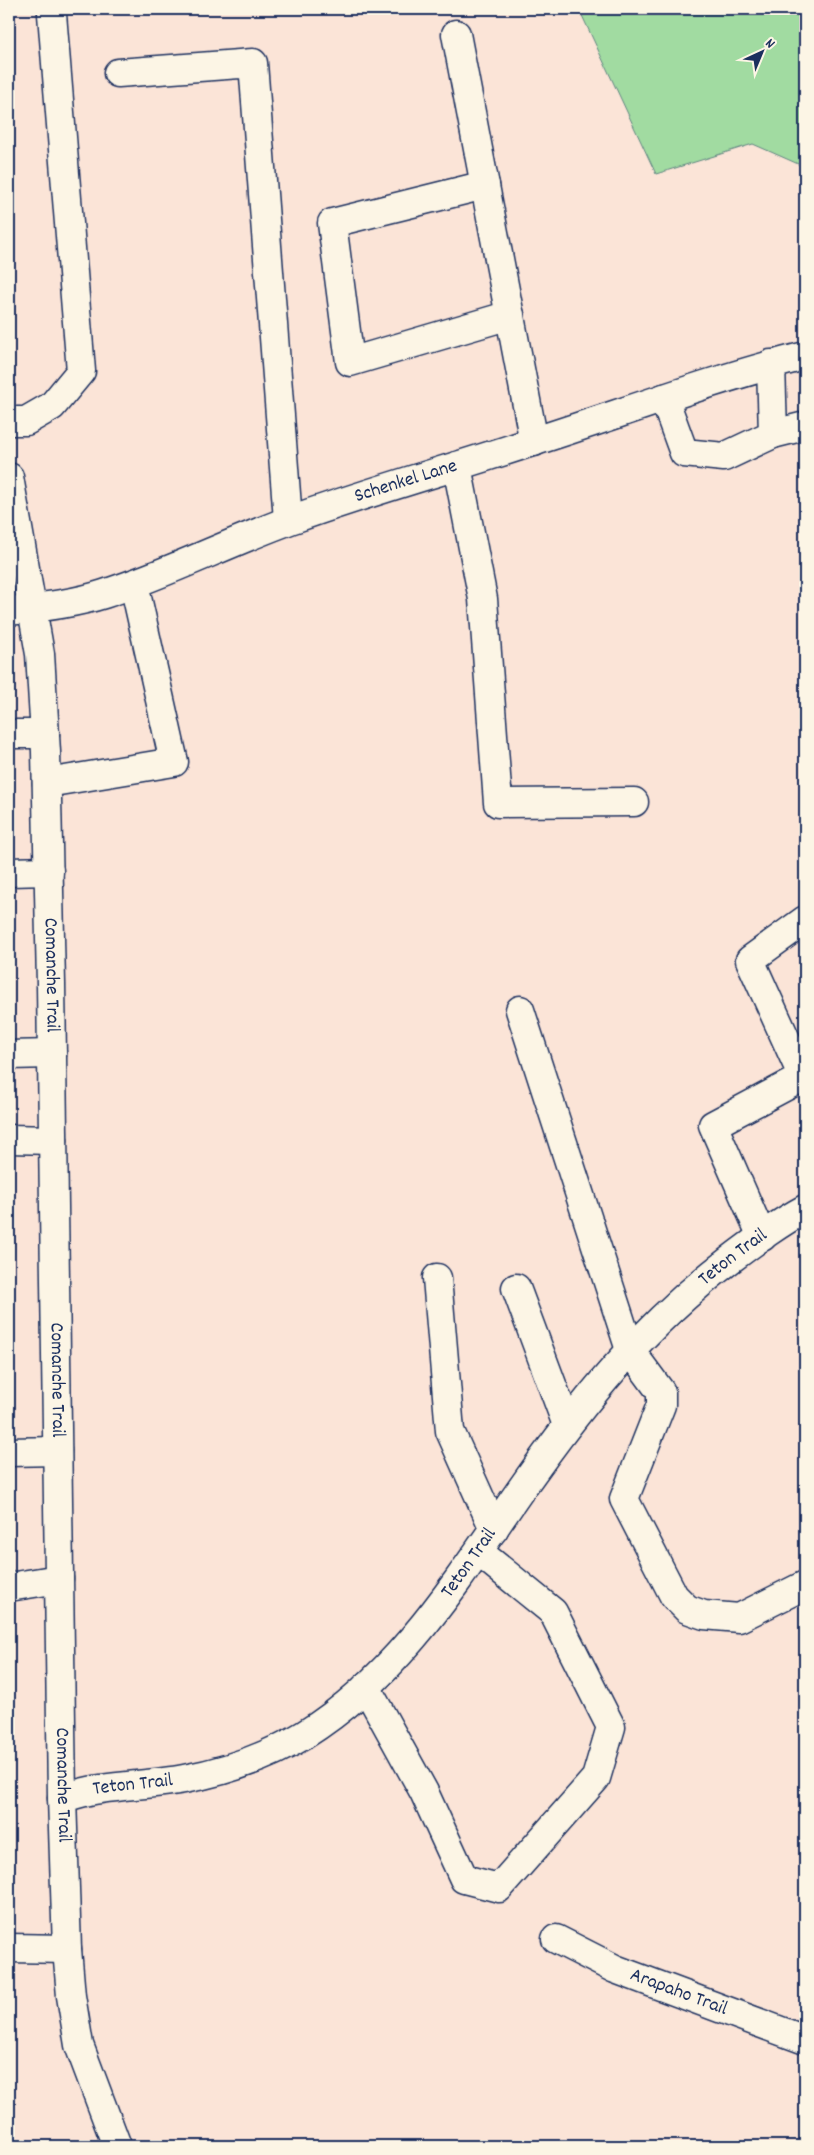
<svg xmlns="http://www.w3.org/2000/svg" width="814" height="2155" viewBox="0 0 814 2155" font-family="Dekko,sans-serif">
<rect width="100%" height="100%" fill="#fbe4d7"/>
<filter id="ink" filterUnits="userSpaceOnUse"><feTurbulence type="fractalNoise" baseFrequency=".02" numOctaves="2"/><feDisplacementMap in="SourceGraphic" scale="10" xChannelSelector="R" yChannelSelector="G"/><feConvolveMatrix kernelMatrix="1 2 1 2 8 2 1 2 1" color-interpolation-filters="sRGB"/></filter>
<g filter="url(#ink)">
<polygon fill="#a1dba1" stroke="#5e8580" points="579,9 805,9 805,167 753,144 656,174"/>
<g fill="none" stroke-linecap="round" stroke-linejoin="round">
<g stroke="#1b2f5e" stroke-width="31">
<g id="minor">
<polyline points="456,34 534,442"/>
<polyline points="118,73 253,63 288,520"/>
<polyline points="485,185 332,223 350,362 510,315"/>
<polyline points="664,398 684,453 724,457 773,434 771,364"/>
<polyline points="9,421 26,421 52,406 81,371 52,14"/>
<polyline points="773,434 805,426"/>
<polyline points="457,466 483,599 498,803 634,802"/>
<path id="s1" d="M9 477 40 654 46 752 51 984 62 1798 67 1949 71 1996 79 2045 117 2146"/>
<path id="s2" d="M9 611C41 607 73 604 104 594 170 573 231 541 296 518 374 490 454 468 532 442 623 413 713 379 805 356"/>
<polyline points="9,734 45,734"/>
<polyline points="47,783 174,762 134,584"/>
<polyline points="9,872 49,871"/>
<polyline points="520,1010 630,1350 661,1392 661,1405 624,1499 674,1596 687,1609 704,1615 739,1618 805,1585"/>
<polyline points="9,1055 52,1054"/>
<polyline points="803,1077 750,960 805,920"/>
<polyline points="9,1139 53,1140"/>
<polyline points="762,1237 713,1125 805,1076"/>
<polyline points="437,1278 450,1431 494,1529"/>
<polyline points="516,1288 567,1425"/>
<polyline points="9,1452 57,1451"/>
<polyline points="9,1587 59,1579"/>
<polyline points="366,1687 424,1792 464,1879 499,1888 596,1778 611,1727 553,1612 479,1552"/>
<path id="s3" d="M62 1798C75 1795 88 1790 101 1789 128 1785 157 1784 184 1779 226 1771 268 1757 304 1735 398 1677 458 1580 519 1492 583 1401 642 1327 731 1259 755 1241 779 1223 805 1209"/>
<path id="s4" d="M556 1939 615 1969 805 2040"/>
<polyline points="9,1948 67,1949"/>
</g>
</g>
<use href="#minor" stroke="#fcf5e5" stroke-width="28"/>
</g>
</g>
<g text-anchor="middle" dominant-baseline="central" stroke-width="4" stroke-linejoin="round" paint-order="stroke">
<g font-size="20" fill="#1b2f5e" stroke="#fcf5e5">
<text stroke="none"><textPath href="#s2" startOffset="419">Schenkel Lane</textPath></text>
<text stroke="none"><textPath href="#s1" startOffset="501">Comanche Trail</textPath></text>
<text stroke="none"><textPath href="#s3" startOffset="898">Teton Trail</textPath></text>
<text stroke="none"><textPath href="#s1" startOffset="906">Comanche Trail</textPath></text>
<text stroke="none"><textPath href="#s3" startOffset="492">Teton Trail</textPath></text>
<text stroke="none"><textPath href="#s1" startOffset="1311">Comanche Trail</textPath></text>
<text stroke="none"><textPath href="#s3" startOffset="72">Teton Trail</textPath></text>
<text stroke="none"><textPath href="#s4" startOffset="134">Arapaho Trail</textPath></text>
</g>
</g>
<rect width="814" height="2155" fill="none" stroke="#fcf5e5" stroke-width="30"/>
<rect x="15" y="15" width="784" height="2125" fill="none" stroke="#1b2f5e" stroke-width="2" filter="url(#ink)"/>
<g transform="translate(762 52) rotate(44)" stroke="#fcf5e5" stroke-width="4" paint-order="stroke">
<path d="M0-4L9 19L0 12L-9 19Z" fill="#1b2f5e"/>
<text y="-8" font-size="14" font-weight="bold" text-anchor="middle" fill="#1b2f5e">N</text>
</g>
</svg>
